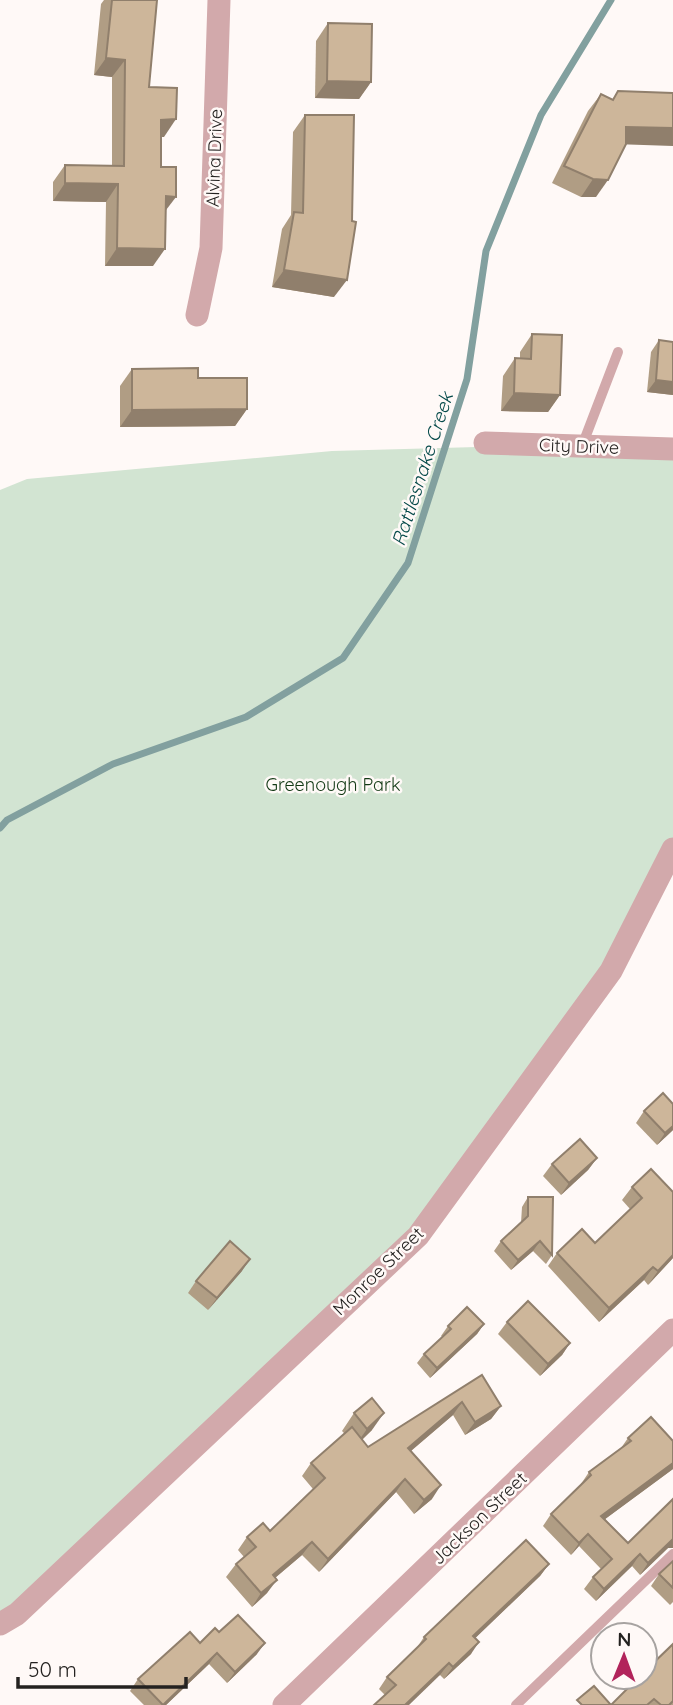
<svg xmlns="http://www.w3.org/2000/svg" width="673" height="1705" viewBox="0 0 673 1705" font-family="Quicksand,sans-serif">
<rect width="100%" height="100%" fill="#fff9f7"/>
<polygon fill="#d2e4d2" points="477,447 673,448 673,849 611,971 418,1236 0,1624 0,490 27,479 332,451"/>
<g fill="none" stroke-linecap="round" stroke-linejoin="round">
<polyline stroke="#82a09f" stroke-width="7" points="0,828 7,820 113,764 246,717 343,658 408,563 467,379 486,251 541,115 611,0"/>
<g stroke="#d2a9ab" stroke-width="10">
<polyline points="582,446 618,352"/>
<polyline points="516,1705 673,1554"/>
</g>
<g stroke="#d2a9ab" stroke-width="23">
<polyline points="197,315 211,248 219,0"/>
<polyline points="485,443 673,449"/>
<polyline points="0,1624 17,1614 418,1236 611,971 673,849"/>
<polyline points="284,1705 673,1330"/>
</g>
</g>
<g fill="#b09d84">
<polygon points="104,0 157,0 149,87 164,137 161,137 161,167 165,211 153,266 105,266 106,202 53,201 53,182 65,165 112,166 112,77 94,75 101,4"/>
<polygon points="328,23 371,82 359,99 315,98 316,41"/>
<polygon points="618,91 596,197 581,197 552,183 588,111 601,94 612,100"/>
<polygon points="305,115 334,297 272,287 282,229 291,215 293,132"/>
<polygon points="532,334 560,395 548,412 501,411 503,376 515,358 520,359 520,352"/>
<polygon points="659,340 673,395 647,392 651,352"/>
<polygon points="132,369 198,378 247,409 235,426 120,427 120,386"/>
<polygon points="644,1111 673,1130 657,1145 636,1123"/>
<polygon points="597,1158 588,1170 561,1195 543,1176 552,1164"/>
<polygon points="632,1187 673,1192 673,1258 648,1285 644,1280 599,1322 548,1266 557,1253 595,1243 630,1209 622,1200"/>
<polygon points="528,1197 552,1255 546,1264 533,1251 511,1270 494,1251 501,1241 521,1223 522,1207"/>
<polygon points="242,1271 208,1310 188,1293 196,1281"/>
<polygon points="507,1322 570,1343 562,1355 540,1376 498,1334"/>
<polygon points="484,1324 477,1334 430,1378 417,1363 424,1354 443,1337 441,1336 448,1326"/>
<polygon points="482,1375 501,1406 491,1419 465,1435 453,1415 411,1451 432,1499 414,1514 396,1492 319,1572 302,1555 275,1578 267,1593 252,1607 226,1577 236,1564 244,1557 238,1550 247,1537 270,1531 313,1489 302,1476 311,1463 345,1434 342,1431 354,1413 372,1430 362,1440 368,1447"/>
<polygon points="628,1438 673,1441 673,1469 605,1519 628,1543 673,1499 673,1548 668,1548 640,1575 632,1566 596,1601 584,1589 593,1577 601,1569 579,1546 571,1555 543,1526 551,1514 581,1485 581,1484 589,1472 621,1448"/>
<polygon points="673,1561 673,1602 670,1605 651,1586 659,1574"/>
<polygon points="549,1564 540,1576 475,1638 471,1654 444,1679 440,1675 385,1695 379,1689 387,1677 416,1649 424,1637"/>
<polygon points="219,1632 257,1654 227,1683 209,1664 166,1705 144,1705 130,1691 138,1679"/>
<polygon points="673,1644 673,1705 611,1705"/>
</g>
<g fill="#907f6c">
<polygon points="106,58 125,60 112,77 94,75"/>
<polygon points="327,81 371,82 359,99 315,98"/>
<polygon points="176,119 164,137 149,137 161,120"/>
<polygon points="626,127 673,128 673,146 614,144"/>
<polygon points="593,179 608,180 596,197 581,197"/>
<polygon points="65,183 118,184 106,202 53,201"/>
<polygon points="166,196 176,197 163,214"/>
<polygon points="117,248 165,249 153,266 105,266"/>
<polygon points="284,270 347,280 334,297 272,287"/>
<polygon points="656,380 673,382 673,395 647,392"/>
<polygon points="514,393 560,395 548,412 501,411"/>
<polygon points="247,409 235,426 120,427 132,410"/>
<polygon points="673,1126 673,1130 657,1145 665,1133"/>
<polygon points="597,1158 588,1170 561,1195 569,1183"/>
<polygon points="540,1241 533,1251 511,1270 518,1260"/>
<polygon points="673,1255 673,1258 648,1285 658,1271"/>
<polygon points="250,1259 242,1271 208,1310 217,1298"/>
<polygon points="653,1267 644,1280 599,1322 609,1308"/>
<polygon points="484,1324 477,1334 430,1378 437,1368"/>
<polygon points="570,1343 562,1355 540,1376 548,1364"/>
<polygon points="462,1402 453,1415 399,1461 408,1448"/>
<polygon points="501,1406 491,1419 465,1435 475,1422"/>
<polygon points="384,1413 372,1430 355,1446 367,1429"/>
<polygon points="673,1463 673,1469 593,1528 601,1516"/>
<polygon points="405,1479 396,1492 319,1572 328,1559"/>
<polygon points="441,1485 432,1499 414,1514 424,1500"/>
<polygon points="588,1534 579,1546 571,1555 579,1543"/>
<polygon points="673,1539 673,1548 668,1548 640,1575 648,1563"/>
<polygon points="312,1542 302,1555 263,1588 273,1575"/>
<polygon points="640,1554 632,1566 596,1601 604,1589"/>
<polygon points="549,1564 540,1576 465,1648 473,1636"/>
<polygon points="277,1580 267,1593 252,1607 261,1593"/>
<polygon points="479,1642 471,1654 444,1679 453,1667"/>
<polygon points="265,1643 257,1654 227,1683 235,1672"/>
<polygon points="217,1653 209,1664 166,1705 163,1705"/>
<polygon points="449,1663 440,1675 409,1705 405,1705"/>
</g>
<g fill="#cdb69a" stroke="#907f6c" stroke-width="2">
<polygon points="112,0 157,0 149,87 177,88 176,119 161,120 161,167 176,167 176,197 166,196 165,249 117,248 118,184 65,183 65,165 124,166 125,60 106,58"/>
<polygon points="328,23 372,24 371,82 327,81"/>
<polygon points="618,91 673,93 673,128 626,127 626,144 608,180 593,179 564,166 601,94 613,100"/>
<polygon points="305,115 354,115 352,221 356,222 347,280 284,270 294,212 303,213"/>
<polygon points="532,334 562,335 560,395 514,393 515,358 531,359"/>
<polygon points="659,340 673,342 673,382 656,380"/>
<polygon points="198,368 198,378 247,378 247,409 132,410 132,369"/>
<polygon points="663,1093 673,1104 673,1126 665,1133 644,1111"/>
<polygon points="580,1139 597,1158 569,1183 552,1164"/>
<polygon points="651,1169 673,1192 673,1255 658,1271 653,1267 609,1308 557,1253 582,1229 595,1243 642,1198 632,1187"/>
<polygon points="528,1197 553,1197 552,1255 540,1241 518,1260 501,1241 528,1216"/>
<polygon points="230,1241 250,1259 217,1298 196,1281"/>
<polygon points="528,1301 570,1343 548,1364 507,1322"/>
<polygon points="467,1307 484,1324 437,1368 424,1354 451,1329 448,1326"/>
<polygon points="482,1375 501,1406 475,1422 462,1402 408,1448 441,1485 424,1500 405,1479 328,1559 312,1542 273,1575 277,1580 261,1593 236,1564 256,1547 247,1537 263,1523 270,1531 325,1478 311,1463 352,1427 368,1447"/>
<polygon points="372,1398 384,1413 367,1429 354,1413"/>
<polygon points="651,1417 673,1441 673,1463 601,1516 628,1543 673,1499 673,1539 648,1563 640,1554 604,1589 593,1577 612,1559 588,1534 579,1543 551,1514 591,1475 589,1472 631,1441 628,1438"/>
<polygon points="526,1540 549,1564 473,1636 479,1642 453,1667 449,1663 405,1705 374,1705 396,1685 387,1677 426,1639 424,1637"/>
<polygon points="673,1561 673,1588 659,1574"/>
<polygon points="238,1615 265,1643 235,1672 217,1653 163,1705 138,1679 190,1632 200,1643 215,1628 219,1632"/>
<polygon points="673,1644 673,1701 669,1705 661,1705 654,1699 647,1705 611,1705 639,1677 645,1677 645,1671"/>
<polygon points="594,1686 611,1705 582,1705 577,1700"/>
</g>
<g text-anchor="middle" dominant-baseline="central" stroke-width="5" stroke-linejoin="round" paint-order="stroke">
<g font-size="18" fill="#242220" stroke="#fff9f7">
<text transform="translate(214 158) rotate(-88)">Alvina Drive</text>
<text transform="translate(579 446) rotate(2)">City Drive</text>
<text transform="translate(378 1271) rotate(-44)">Monroe Street</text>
<text transform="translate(479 1518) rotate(-44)">Jackson Street</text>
</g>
<g font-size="18" fill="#123914" stroke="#fff9f7">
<text x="333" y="784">Greenough Park</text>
</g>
<g font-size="19" font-style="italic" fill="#064a4a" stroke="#fff9f7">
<text transform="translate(422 469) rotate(-72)">Rattlesnake Creek</text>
</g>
</g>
<g transform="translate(624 1656) rotate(1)"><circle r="33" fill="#fff9f7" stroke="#a7a3a1" stroke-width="2"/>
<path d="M0-5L12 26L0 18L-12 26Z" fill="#b2245b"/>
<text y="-10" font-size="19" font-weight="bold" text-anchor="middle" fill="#242220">N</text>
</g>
<path d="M18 1677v10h168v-10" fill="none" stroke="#242220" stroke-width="3.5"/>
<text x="28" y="1677" font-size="21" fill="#242220" stroke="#fff9f7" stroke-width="5" paint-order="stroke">50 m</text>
</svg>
